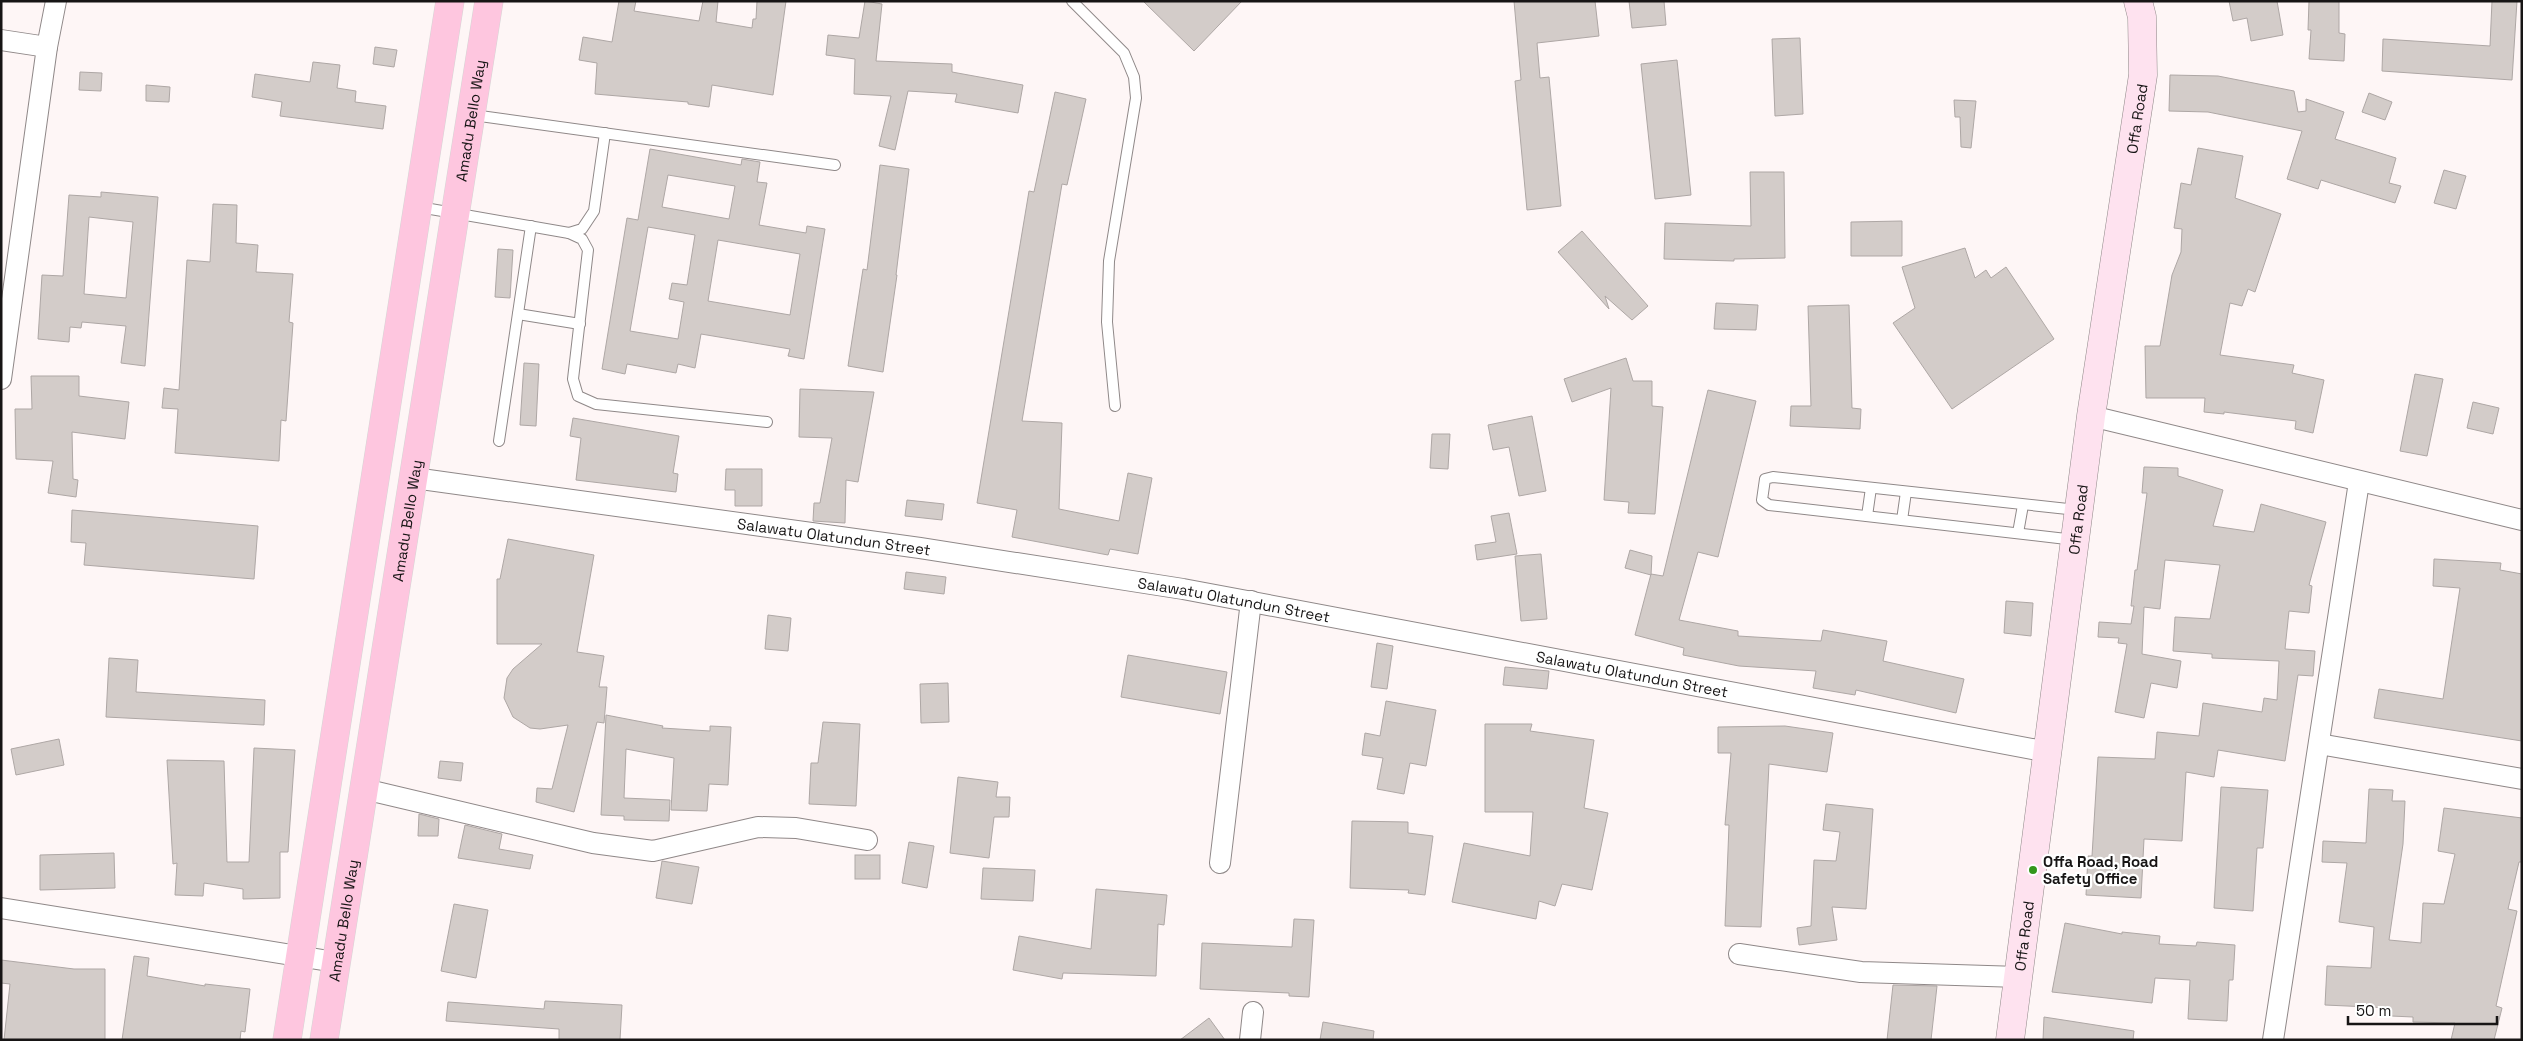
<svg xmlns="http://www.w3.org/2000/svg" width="2523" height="1041" viewBox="0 0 2523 1041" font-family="'Space Grotesk',sans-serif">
<rect width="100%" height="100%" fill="#fef6f6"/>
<g fill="#d3ccc9" stroke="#aea7a5" fill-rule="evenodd">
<polygon points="619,1 636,1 634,11 699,21 703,1 718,1 716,22 752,28 753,19 756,19 757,1 786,1 773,95 712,85 709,107 688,104 688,102 595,94 597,63 579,60 583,37 612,42"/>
<polygon points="865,1 882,4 876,61 952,64 952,72 1023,85 1018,113 955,102 957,94 908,91 895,150 879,146 891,96 854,94 855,59 826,55 828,35 859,38"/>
<polygon points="1143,1 1242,1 1194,51"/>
<polygon points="1514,1 1595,1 1599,36 1537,43 1540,78 1549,77 1561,206 1527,210 1515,81 1521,80"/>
<polygon points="1629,1 1664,1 1666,25 1632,28"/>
<polygon points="2229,1 2277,1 2283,35 2251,41 2247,18 2233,21"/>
<polygon points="2309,1 2339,1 2339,33 2345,34 2344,61 2309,59 2311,30 2308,30"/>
<polygon points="2492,1 2517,1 2512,80 2382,71 2383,39 2490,46"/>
<polygon points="1800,38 1803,114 1775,116 1772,39"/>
<polygon points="375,47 397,50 394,67 373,64"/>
<polygon points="1677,60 1691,195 1655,199 1641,64"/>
<polygon points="313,62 340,65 337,88 356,91 355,102 386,106 383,129 280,116 282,102 252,97 255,74 310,82"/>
<polygon points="80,72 102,73 101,91 79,90"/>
<polygon points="2170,75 2218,76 2294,91 2298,112 2306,111 2306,99 2344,112 2335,139 2396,158 2389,183 2401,186 2395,203 2321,180 2318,189 2287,179 2302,131 2208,112 2169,111"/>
<polygon points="146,85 170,87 169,102 146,101"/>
<polygon points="1055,92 1086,99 1067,185 1062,184 1022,421 1062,423 1059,509 1119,521 1128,473 1152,478 1138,554 1110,549 1108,555 1012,537 1017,510 977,503 1029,191 1034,192"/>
<polygon points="2369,93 2392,102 2385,120 2362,112"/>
<polygon points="1954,100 1976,101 1971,148 1961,147 1960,117 1955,117"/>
<polygon points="2198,148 2243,156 2235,198 2281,214 2255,292 2248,289 2242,306 2230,303 2220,355 2294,365 2292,373 2324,380 2313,433 2295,429 2296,421 2224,412 2224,414 2204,412 2205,398 2146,398 2145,346 2160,346 2172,275 2181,252 2182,229 2174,228 2181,183 2191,185"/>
<path d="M650 149 741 165 742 159 760 162 757 182 767 183 759 225 806 233 807 226 825 229 804 359 788 356 790 349 701 334 695 368 678 364 676 373 627 364 625 374 602 369 627 218 638 220ZM668 175 735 186 729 219 662 207ZM648 227 695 235 687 285 672 283 669 299 684 302 678 339 630 331ZM718 240 800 254 790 315 708 301Z"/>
<polygon points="880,165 909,169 896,275 897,275 883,372 848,366 863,269 867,270"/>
<polygon points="2444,170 2466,176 2456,209 2434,203"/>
<polygon points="1750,172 1784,172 1785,258 1734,259 1734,261 1664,259 1665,223 1751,226"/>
<path d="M101 192 158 197 145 366 121 363 126 326 82 322 81 328 70 327 69 342 38 339 42 275 63 276 69 195 101 197ZM89 217 133 222 126 298 84 294Z"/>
<polygon points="213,204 237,205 236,243 258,245 256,272 293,274 289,322 293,323 286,421 281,420 279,461 175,453 178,409 162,408 164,388 179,390 187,260 210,262"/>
<polygon points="1902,221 1902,256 1851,256 1851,222"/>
<polygon points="1582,231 1648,306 1632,320 1605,296 1609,309 1558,252"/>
<polygon points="1965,248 1975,278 1986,270 1991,278 2006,267 2054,339 1952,409 1893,323 1915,308 1902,267"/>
<polygon points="498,249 513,250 510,298 495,297"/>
<polygon points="1716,303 1758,305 1756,330 1714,329"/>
<polygon points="1849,305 1852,408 1861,409 1860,429 1790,426 1791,406 1811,406 1808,306"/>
<polygon points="1626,358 1633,381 1652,381 1652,406 1663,407 1655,514 1628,513 1629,502 1604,500 1611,388 1572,402 1564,379"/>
<polygon points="524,363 539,364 536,426 520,425"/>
<polygon points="2415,374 2443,379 2427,456 2400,451"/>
<polygon points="31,376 79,376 79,396 129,402 125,439 72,432 73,479 78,480 76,497 48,493 53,461 16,459 15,409 32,409"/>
<polygon points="800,389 874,392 858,482 846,480 845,523 813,521 814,503 820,503 832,438 799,437"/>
<polygon points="1708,390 1756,401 1718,557 1698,552 1679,620 1738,631 1738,636 1821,641 1823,630 1887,641 1883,661 1964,679 1956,713 1856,690 1855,695 1813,688 1816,671 1739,666 1683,655 1684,648 1635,635 1651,574 1663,576"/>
<polygon points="2473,402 2499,408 2493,434 2467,428"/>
<polygon points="1532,416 1546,491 1519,496 1509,447 1493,450 1488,425"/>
<polygon points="573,418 679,436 673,473 678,474 676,492 576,480 581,438 570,436"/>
<polygon points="1432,434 1450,434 1448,469 1430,468"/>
<polygon points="2144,467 2178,468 2178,476 2223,490 2213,526 2254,532 2261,504 2326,522 2309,585 2312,586 2309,613 2289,611 2285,649 2315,651 2313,676 2298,675 2285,761 2218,750 2214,777 2186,772 2182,841 2144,839 2141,898 2086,895 2088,856 2092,856 2098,757 2155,759 2157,732 2199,736 2203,703 2262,712 2264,698 2277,700 2279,661 2212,658 2212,654 2173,651 2175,617 2210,619 2220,565 2165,560 2160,609 2144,607 2142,654 2181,661 2177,688 2151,683 2144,718 2115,712 2127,644 2118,643 2119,638 2098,637 2099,622 2131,624 2134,606 2131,606 2135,570 2137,570 2147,493 2142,493"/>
<polygon points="726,469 762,469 762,506 735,506 735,490 725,490"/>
<polygon points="907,500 944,504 942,520 905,516"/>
<polygon points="72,510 258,526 254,579 84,565 86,543 71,542"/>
<polygon points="1509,513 1517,554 1477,560 1475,545 1496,542 1491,516"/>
<polygon points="508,539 594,555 577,652 604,656 599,687 607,687 604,723 597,722 574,812 536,802 537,788 552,789 568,725 540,729 530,728 513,717 504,698 507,678 513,669 542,644 497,644 497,579 500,579"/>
<polygon points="1630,550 1652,556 1651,575 1625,568"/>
<polygon points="1541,554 1547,619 1521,621 1515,556"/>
<polygon points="2434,559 2501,563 2500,570 2522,574 2522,741 2374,718 2379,689 2443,699 2460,588 2433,586"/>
<polygon points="906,572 946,577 944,594 904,589"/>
<polygon points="2006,601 2033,603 2031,636 2004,633"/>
<polygon points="768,615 791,618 788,651 765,649"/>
<polygon points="1377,643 1393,646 1387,689 1371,687"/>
<polygon points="1128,655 1227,672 1220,714 1121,697"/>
<polygon points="109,658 138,660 136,692 265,700 264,725 106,717"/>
<polygon points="1505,667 1549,671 1547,689 1503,685"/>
<polygon points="948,683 949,722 921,723 920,684"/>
<polygon points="1386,701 1436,710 1426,766 1410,763 1404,794 1377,789 1383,758 1362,755 1365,733 1380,736"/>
<polygon points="606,715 663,726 662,728 710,731 710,726 731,727 728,785 709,784 707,811 671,810 674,758 626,749 624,798 670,800 669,821 624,820 624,816 601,815"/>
<polygon points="823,722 860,724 856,806 809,804 811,763 818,763"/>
<polygon points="1485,724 1532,724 1530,731 1594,740 1584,808 1608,813 1592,890 1562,884 1555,906 1539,901 1536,919 1452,902 1464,843 1530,856 1533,812 1485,812"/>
<polygon points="1785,726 1833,733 1827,772 1769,764 1761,927 1725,926 1729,825 1725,825 1731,753 1718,753 1718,727"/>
<polygon points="59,739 64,765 16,775 11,749"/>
<polygon points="254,748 295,750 288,852 280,852 280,898 243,899 243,889 204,883 203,896 175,895 177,863 173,864 167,760 224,761 227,862 249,862"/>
<polygon points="440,761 463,763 461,781 438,778"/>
<polygon points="958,777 998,782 996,797 1010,797 1009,817 994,817 989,858 950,853"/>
<polygon points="2221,787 2268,790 2263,848 2257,848 2253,911 2214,908"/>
<polygon points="2369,789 2393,790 2392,801 2405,801 2403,844 2389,940 2421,943 2423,903 2444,904 2455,854 2438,851 2444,808 2522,818 2522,862 2519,862 2508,909 2517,911 2496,1006 2502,1008 2494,1040 2451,1040 2455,1023 2413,1022 2413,1017 2391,1016 2391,1008 2325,1005 2327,966 2371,968 2374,927 2339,922 2347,863 2322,862 2323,841 2366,843"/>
<polygon points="1826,804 1873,809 1866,909 1832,907 1837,940 1799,945 1797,928 1811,926 1814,860 1836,861 1840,832 1823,830"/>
<polygon points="419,814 439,819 438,836 418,836"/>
<polygon points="1352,821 1408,822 1408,833 1433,836 1425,895 1408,893 1409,890 1350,888"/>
<polygon points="465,825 502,834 499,849 533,855 530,869 458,858"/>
<polygon points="909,842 934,846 927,888 902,883"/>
<polygon points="114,853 115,888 40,890 40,855"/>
<rect x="855" y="855" width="25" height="24"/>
<polygon points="662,861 699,867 692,904 656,898"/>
<polygon points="983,868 1035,870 1033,901 981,899"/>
<polygon points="1096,889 1167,895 1164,925 1158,924 1156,976 1063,973 1062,979 1013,970 1019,936 1091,949"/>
<polygon points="454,904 488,910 476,978 441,971"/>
<polygon points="1294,919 1314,920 1309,997 1289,996 1289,993 1200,989 1202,943 1292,947"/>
<polygon points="2065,923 2122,934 2122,932 2160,936 2159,944 2196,946 2197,942 2235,945 2233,980 2229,980 2227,1021 2188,1019 2190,980 2155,978 2152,1003 2052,992"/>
<polygon points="134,956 149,958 147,976 205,986 205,984 250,989 245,1032 241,1031 240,1040 122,1040"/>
<polygon points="1,960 74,969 105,969 105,1040 4,1040 10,984 1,983"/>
<polygon points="1893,985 1937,986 1931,1040 1887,1040"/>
<polygon points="545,1001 622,1005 620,1040 559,1040 559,1029 446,1021 448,1002 544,1009"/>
<polygon points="2044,1017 2134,1031 2133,1040 2043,1040"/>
<polygon points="1209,1018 1225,1040 1180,1040"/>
<polygon points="1323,1022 1374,1031 1373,1040 1320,1040"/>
</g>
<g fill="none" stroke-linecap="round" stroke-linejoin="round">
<g stroke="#8f8888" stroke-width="12">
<g id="lane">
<polyline points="1072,1 1124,53 1134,77 1136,98 1109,261 1107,322 1115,406"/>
<polyline points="473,115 835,165"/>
<polyline points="419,207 569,233 582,239 588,250 573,379 578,396 596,404 767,422"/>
<polyline points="569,233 582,229 594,211 605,133"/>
<polyline points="518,314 580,324"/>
<polyline points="499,441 531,226"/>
<polyline points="1867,516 1871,488"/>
<polyline points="1902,520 1906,492"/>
<polyline points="2018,533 2023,505"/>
<polyline points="2075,540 1769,505 1762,500 1765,479 1773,477 2077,510"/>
</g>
</g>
<g stroke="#8f8888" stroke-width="22">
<g id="street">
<polyline points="1,40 47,47"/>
<polyline points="1,379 47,47 56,1"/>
<polyline points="2091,416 2522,520"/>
<path id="s1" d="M414 478 920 548 1183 589 2048 752"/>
<polyline points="2319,744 2522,779"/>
<polyline points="364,789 593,843 653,851 758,827 796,828 867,840"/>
<polyline points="1220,863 1251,601"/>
<polyline points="1,908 335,962"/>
<polyline points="1739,954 1861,972 2019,977"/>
<polyline points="1250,1040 1253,1012"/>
<polyline points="2273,1040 2359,482"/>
</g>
</g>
<g stroke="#8f8888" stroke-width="29">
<g id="secondary">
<path id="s2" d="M2010 1040 2091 416 2143 75 2142 17 2138 1"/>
</g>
</g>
<g stroke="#d5d5d5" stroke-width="29">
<g id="primary">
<polyline points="287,1040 450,1"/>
<path id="s3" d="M324 1040 489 1"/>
</g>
</g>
<use href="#lane" stroke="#fff" stroke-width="10"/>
<use href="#street" stroke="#fff" stroke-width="20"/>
<use href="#secondary" stroke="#fee2ef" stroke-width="28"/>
<use href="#primary" stroke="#fec6df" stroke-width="28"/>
</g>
<circle fill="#33971b" stroke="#fff" stroke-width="2" cx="2033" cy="870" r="5"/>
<g text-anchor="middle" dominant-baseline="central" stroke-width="4.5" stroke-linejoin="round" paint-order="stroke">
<g font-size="15" fill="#171515" stroke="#fff">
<text stroke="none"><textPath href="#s2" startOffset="930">Offa Road</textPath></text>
<text stroke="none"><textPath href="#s3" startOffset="931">Amadu Bello Way</textPath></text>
<text stroke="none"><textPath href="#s2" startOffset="525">Offa Road</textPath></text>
<text stroke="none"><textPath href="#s3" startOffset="526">Amadu Bello Way</textPath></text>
<text stroke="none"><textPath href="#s1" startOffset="424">Salawatu Olatundun Street</textPath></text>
<text stroke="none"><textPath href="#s1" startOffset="829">Salawatu Olatundun Street</textPath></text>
<text stroke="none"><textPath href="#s1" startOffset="1234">Salawatu Olatundun Street</textPath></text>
<text stroke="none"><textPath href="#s3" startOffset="121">Amadu Bello Way</textPath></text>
<text stroke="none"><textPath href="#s2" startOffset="105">Offa Road</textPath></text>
</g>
<g font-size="15" font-weight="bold" fill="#171515" stroke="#fff" text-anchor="start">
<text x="2043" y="861">Offa Road, Road<tspan x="2043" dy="17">Safety Office</tspan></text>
</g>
</g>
<rect width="2523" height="1041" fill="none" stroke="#171515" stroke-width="5"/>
<path d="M2348 1016v8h149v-8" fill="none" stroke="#171515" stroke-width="2.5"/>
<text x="2356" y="1016" font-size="15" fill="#171515" stroke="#ffffff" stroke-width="4" paint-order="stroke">50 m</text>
</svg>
